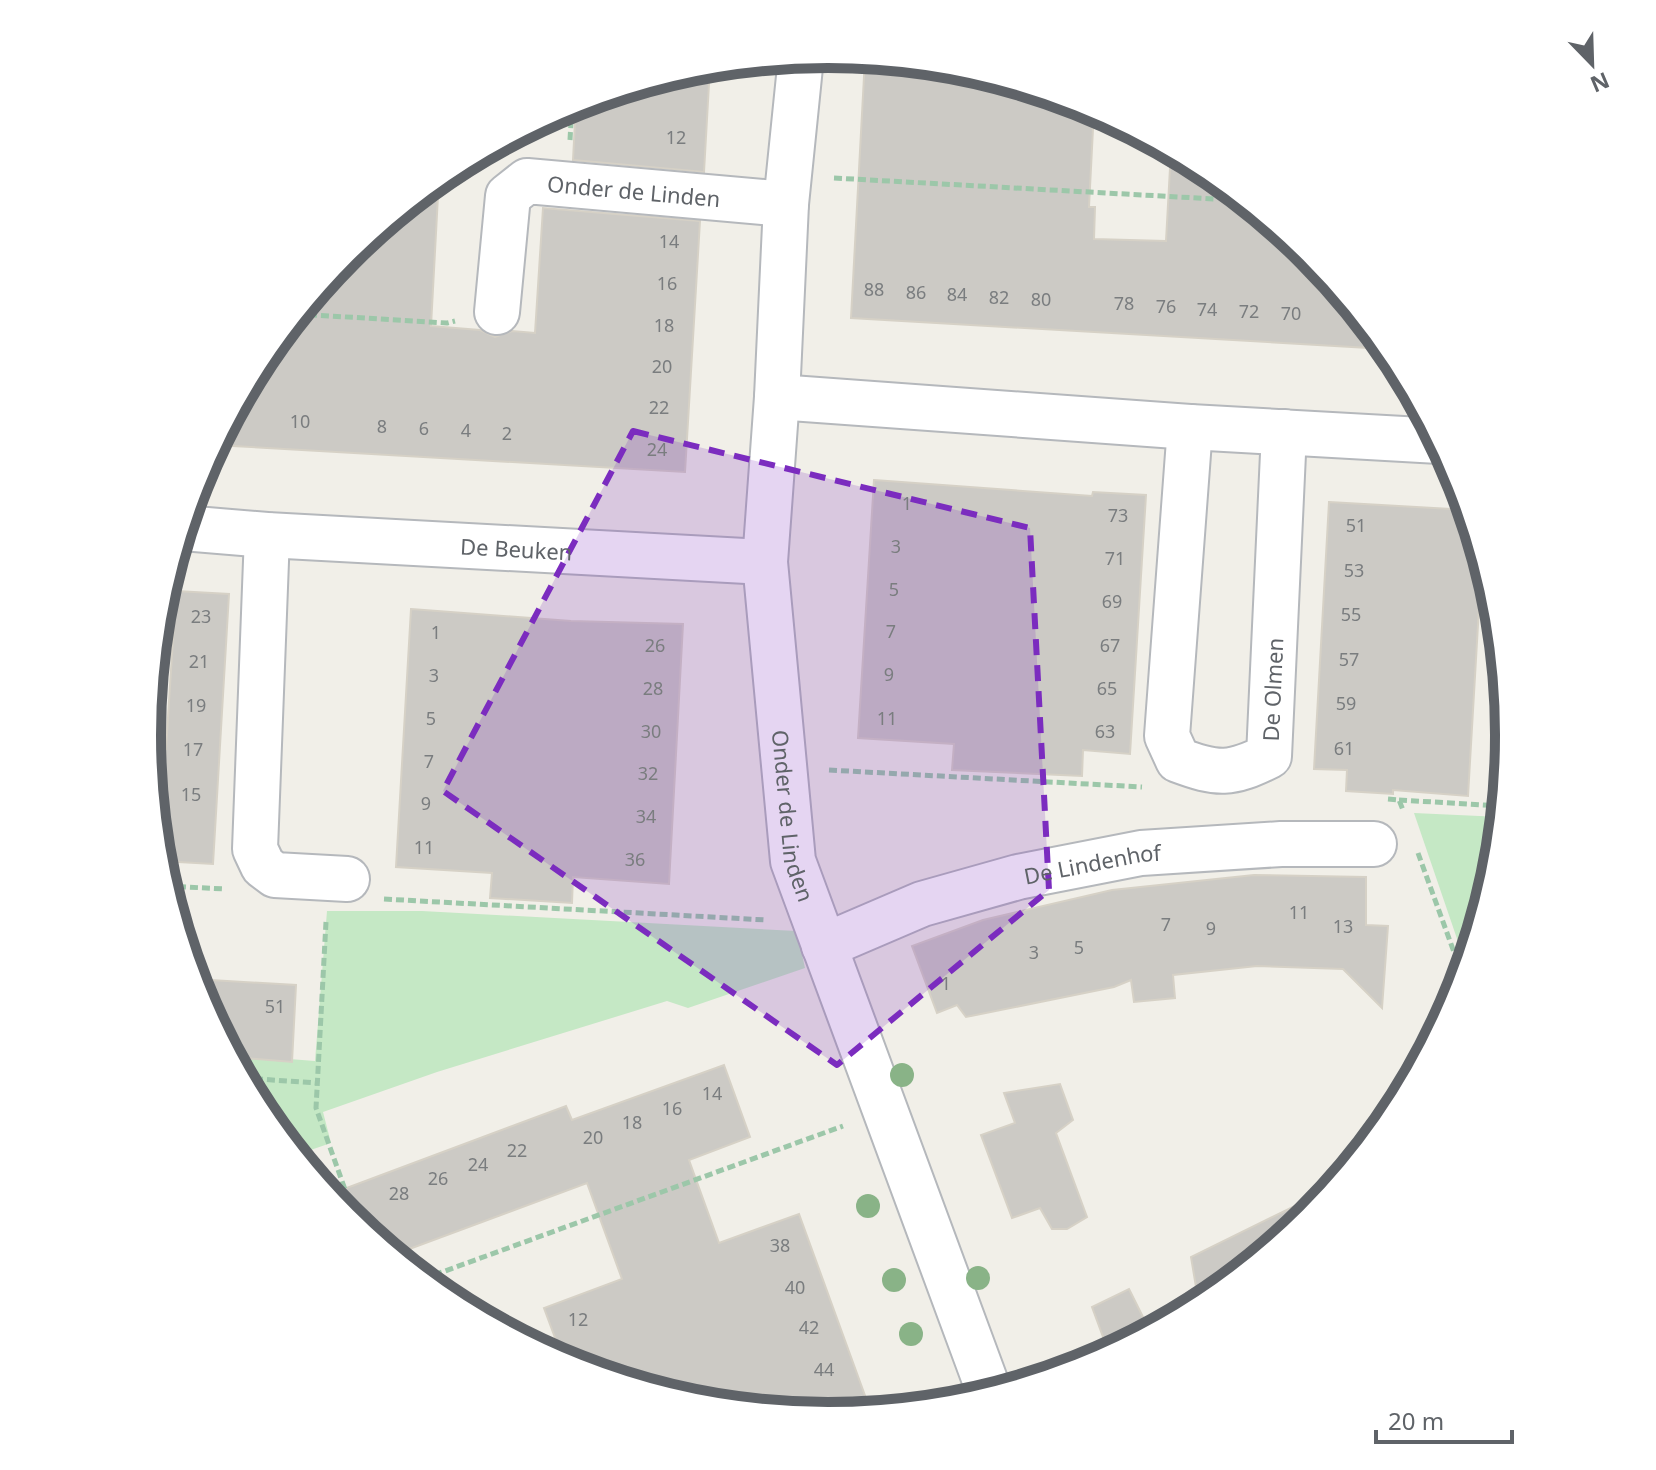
<svg xmlns="http://www.w3.org/2000/svg" width="1656" height="1470" viewBox="0 0 1656 1470" font-family="'Noto Sans',sans-serif">
<rect width="100%" height="100%" fill="#f1efe8"/>
<g fill="#c5e8c5">
<polygon points="1414,813 1501,817 1496,868 1466,965"/>
<polygon points="327,911 422,911 797,931 805,968 688,1008 667,1001 437,1072 323,1112 331,1143 296,1155 262,1113 232,1058 263,1057 315,1061"/>
</g>
<g fill="#cccac5" stroke="#d6d1c6" stroke-width="2">
<polygon points="865,58 951,66 951,72 979,73 1094,109 1089,207 1095,207 1094,239 1166,241 1171,150 1207,169 1309,253 1388,349 851,318"/>
<polygon points="710,66 704,172 573,160 576,103 696,67"/>
<polygon points="439,177 431,326 480,330 495,337 512,331 535,333 543,208 700,221 685,472 215,445 262,356 346,254"/>
<polygon points="874,480 1092,496 1093,492 1146,495 1130,754 1083,750 1082,776 952,770 954,744 858,738"/>
<polygon points="1329,502 1468,510 1482,556 1468,796 1393,790 1393,794 1346,791 1347,770 1314,769"/>
<polygon points="176,591 229,594 213,864 161,861 163,813 155,813 148,748 166,749"/>
<polygon points="411,609 571,621 683,624 669,884 573,877 572,903 490,898 492,873 396,867"/>
<polygon points="1254,875 1366,877 1366,925 1388,926 1382,1008 1343,969 1257,966 1173,975 1175,998 1134,1002 1131,980 1114,987 966,1017 957,1005 937,1013 912,946 983,920 1112,890"/>
<polygon points="194,979 296,985 292,1062 232,1057 199,995"/>
<polygon points="724,1065 750,1137 689,1160 719,1243 799,1214 871,1412 828,1416 695,1403 564,1362 544,1308 622,1279 587,1183 393,1255 346,1216 328,1195 566,1106 572,1120"/>
<polygon points="1060,1084 1073,1120 1056,1133 1087,1217 1067,1229 1052,1229 1040,1208 1012,1218 981,1135 1015,1123 1004,1093"/>
<polygon points="1307,1200 1314,1211 1309,1217 1199,1305 1191,1257"/>
<polygon points="1129,1289 1150,1331 1109,1353 1092,1307"/>
</g>
<g fill="none" stroke-linecap="round" stroke-linejoin="round">
<g stroke="#b5b8bc" stroke-width="48">
<g id="minor">
<path id="s1" d="M801 57 786 204 777 397 765 562 793 861 990 1394"/>
<path id="s2" d="M497 312 508 196 527 181 786 204"/>
<polyline points="777,397 1190,427 1439,441"/>
<path id="s3" d="M1190 427 1167 736 1178 760C1218 775 1231 775 1269 756L1284 432"/>
<path id="s4" d="M183 528 267 535 765 562"/>
<polyline points="267,535 255,849 263,866 275,875 347,879"/>
<path id="s5" d="M824 946 922 904 1018 877 1141 853 1281 844H1374"/>
</g>
</g>
<g stroke="#9cc7a9" stroke-width="5" stroke-dasharray="8 4" stroke-linecap="butt">
<polyline points="570,140 572,104"/>
<polyline points="834,178 1215,199"/>
<polyline points="297,314 447,323 455,321"/>
<polyline points="829,770 1142,787"/>
<polyline points="1388,799 1399,800 1403,810"/>
<polyline points="1399,800 1502,806"/>
<polyline points="1418,853 1463,977"/>
<polyline points="166,886 225,889"/>
<polyline points="384,899 766,920"/>
<polyline points="326,922 316,1108 358,1226"/>
<polyline points="243,1078 317,1083"/>
<polyline points="423,1279 843,1126"/>
</g>
<use href="#minor" stroke="#fff" stroke-width="44"/>
</g>
<g fill="#89b387">
<circle cx="902" cy="1075" r="12"/>
<circle cx="868" cy="1206" r="12"/>
<circle cx="978" cy="1278" r="12"/>
<circle cx="894" cy="1280" r="12"/>
<circle cx="911" cy="1334" r="12"/>
</g>
<path fill="#7b2cbf" fill-opacity="0.2" stroke="#7b2cbf" stroke-width="6" stroke-dasharray="16 10" stroke-linejoin="round" d="M633 431 1030 528 1049 890 837 1065 443 791Z"/>
<g text-anchor="middle" dominant-baseline="central" stroke-width="8" stroke-linejoin="round" paint-order="stroke">
<g font-size="18" fill="#7a7d7f">
<text x="676" y="137">12</text>
<text x="669" y="241">14</text>
<text x="667" y="283">16</text>
<text x="874" y="289">88</text>
<text x="916" y="292">86</text>
<text x="957" y="294">84</text>
<text x="999" y="297">82</text>
<text x="1041" y="299">80</text>
<text x="1124" y="303">78</text>
<text x="1166" y="306">76</text>
<text x="1207" y="309">74</text>
<text x="1249" y="311">72</text>
<text x="1291" y="313">70</text>
<text x="664" y="325">18</text>
<text x="662" y="366">20</text>
<text x="659" y="407">22</text>
<text x="300" y="421">10</text>
<text x="382" y="426">8</text>
<text x="424" y="428">6</text>
<text x="466" y="430">4</text>
<text x="507" y="433">2</text>
<text x="657" y="449">24</text>
<text x="907" y="503">1</text>
<text x="1118" y="515">73</text>
<text x="1356" y="525">51</text>
<text x="896" y="546">3</text>
<text x="1115" y="558">71</text>
<text x="1354" y="570">53</text>
<text x="894" y="589">5</text>
<text x="1112" y="601">69</text>
<text x="1351" y="614">55</text>
<text x="201" y="616">23</text>
<text x="891" y="631">7</text>
<text x="436" y="632">1</text>
<text x="655" y="645">26</text>
<text x="1110" y="645">67</text>
<text x="1349" y="659">57</text>
<text x="199" y="661">21</text>
<text x="889" y="674">9</text>
<text x="434" y="675">3</text>
<text x="653" y="688">28</text>
<text x="1107" y="688">65</text>
<text x="1346" y="703">59</text>
<text x="196" y="705">19</text>
<text x="431" y="718">5</text>
<text x="887" y="718">11</text>
<text x="651" y="731">30</text>
<text x="1105" y="731">63</text>
<text x="1344" y="748">61</text>
<text x="193" y="749">17</text>
<text x="429" y="761">7</text>
<text x="648" y="773">32</text>
<text x="191" y="794">15</text>
<text x="426" y="803">9</text>
<text x="646" y="816">34</text>
<text x="424" y="847">11</text>
<text x="635" y="859">36</text>
<text x="1299" y="912">11</text>
<text x="1166" y="924">7</text>
<text x="1343" y="926">13</text>
<text x="1211" y="928">9</text>
<text x="1079" y="947">5</text>
<text x="1034" y="952">3</text>
<text x="946" y="983">1</text>
<text x="275" y="1006">51</text>
<text x="712" y="1093">14</text>
<text x="672" y="1108">16</text>
<text x="632" y="1122">18</text>
<text x="593" y="1137">20</text>
<text x="517" y="1150">22</text>
<text x="478" y="1164">24</text>
<text x="438" y="1178">26</text>
<text x="399" y="1193">28</text>
<text x="780" y="1245">38</text>
<text x="795" y="1287">40</text>
<text x="578" y="1319">12</text>
<text x="809" y="1327">42</text>
<text x="824" y="1369">44</text>
</g>
<g font-size="22" fill="#5f6368" stroke="#fff">
<text stroke="none"><textPath href="#s2" startOffset="248">Onder de Linden</textPath></text>
<text stroke="none"><textPath href="#s4" startOffset="334">De Beuken</textPath></text>
<text stroke="none"><textPath href="#s3" startOffset="498">De Olmen</textPath></text>
<text stroke="none"><textPath href="#s1" startOffset="762">Onder de Linden</textPath></text>
<text stroke="none"><textPath href="#s5" startOffset="282">De Lindenhof</textPath></text>
</g>
</g>
<path d="M0 0H1656V1470H0ZM161 735a667 667 0 1 1 1334 0a667 667 0 1 1-1334 0Z" fill="#fff" fill-rule="evenodd"/>
<path fill="none" stroke="#5f6368" stroke-width="10" d="M161 735a667 667 0 1 1 1334 0a667 667 0 1 1-1334 0Z"/>
<g transform="translate(1592 64) rotate(157)" stroke="#ffffff" stroke-width="6" paint-order="stroke">
<path d="M0-6L14 30L0 20L-14 30Z" fill="#5f6368"/>
<text y="-12" font-size="22" font-weight="bold" text-anchor="middle" fill="#5f6368">N</text>
</g>
<path d="M1376 1430v12h136v-12" fill="none" stroke="#5f6368" stroke-width="4"/>
<text x="1388" y="1430" font-size="24" fill="#5f6368" stroke="#ffffff" stroke-width="6" paint-order="stroke">20 m</text>
</svg>
